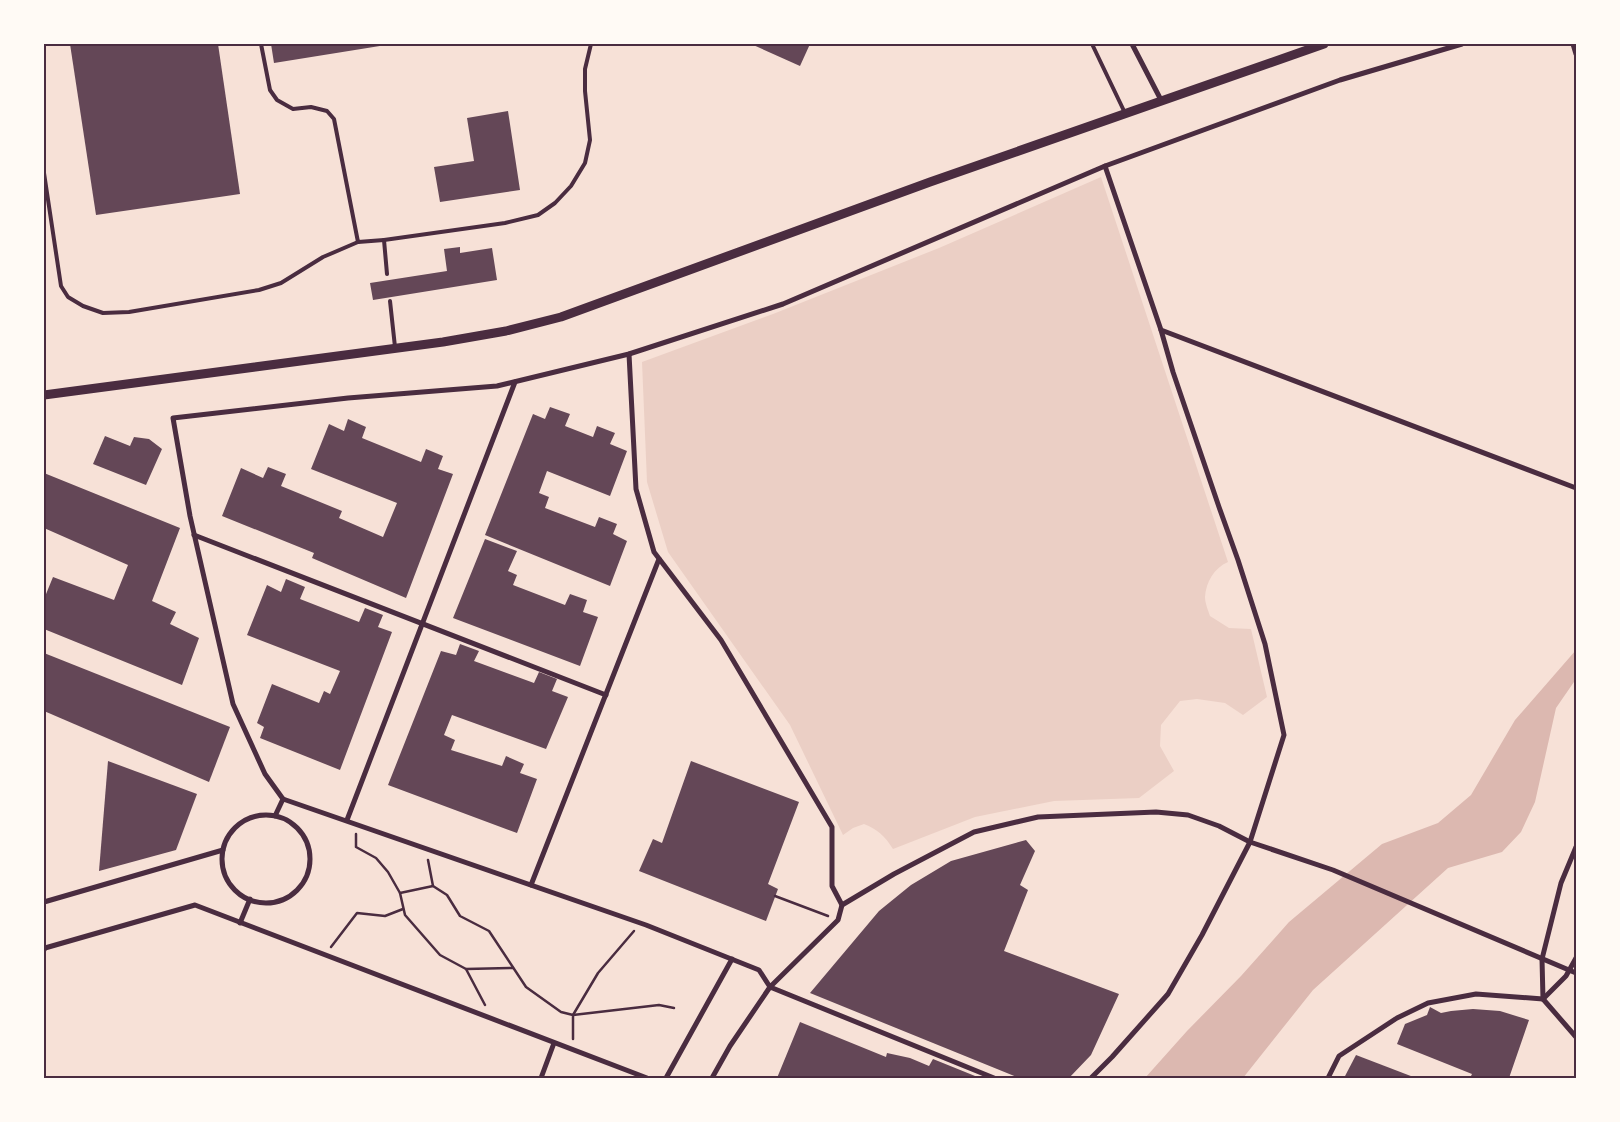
<svg xmlns="http://www.w3.org/2000/svg" width="1620" height="1122" viewBox="0 0 1620 1122" font-family="Lato,sans-serif">
<rect width="100%" height="100%" fill="#f7e1d7"/>
<path fill="#ebcfc5" d="M1101 177 1228 562C1214 568 1206 582 1205 597 1205 603 1208 610 1210 616L1229 628 1251 629 1267 697 1243 715 1225 703 1197 699 1180 701 1161 725 1160 746 1174 771 1139 798 1054 801 975 817 893 849C885 836 877 829 864 824L853 828 843 835 790 725 668 552 647 482 642 362 773 314 939 248Z"/>
<polygon fill="#dcb8b0" points="1576,650 1576,679 1556,708 1535,802 1521,832 1502,852 1448,868 1313,990 1243,1078 1145,1078 1187,1031 1241,976 1289,922 1382,844 1438,823 1471,795 1515,720"/>
<g fill="#644757">
<polygon points="70,44 218,44 240,194 96,215"/>
<polygon points="271,44 386,44 386,45 274,63"/>
<polygon points="751,44 810,44 800,66"/>
<polygon points="508,111 520,190 440,202 434,167 474,161 467,118"/>
<polygon points="460,247 460,253 492,248 497,280 373,300 370,283 447,271 444,249"/>
<polygon points="550,407 570,414 565,426 593,437 597,426 615,433 610,444 627,451 610,496 547,471 539,493 549,497 545,508 595,527 599,517 617,524 613,534 627,541 610,586 485,535 533,414 545,419"/>
<polygon points="348,419 366,427 362,438 421,462 426,449 443,456 438,469 453,474 406,598 312,558 314,553 222,516 241,468 263,478 268,467 286,474 281,486 342,511 339,518 383,537 397,503 311,469 329,424 344,431"/>
<polygon points="105,436 130,446 134,437 149,439 162,449 146,485 93,464"/>
<polygon points="44,473 180,528 152,601 176,612 170,624 199,638 182,685 44,629 44,599 53,577 114,600 128,565 44,528"/>
<polygon points="485,539 517,551 508,571 517,575 513,585 565,605 570,594 587,600 583,612 598,617 580,666 453,618"/>
<polygon points="286,579 305,587 300,599 359,622 365,608 383,615 378,627 392,632 340,770 260,738 264,727 257,723 272,684 319,703 324,691 330,694 340,671 247,635 267,585 281,592"/>
<polygon points="460,644 479,651 474,661 534,683 539,672 557,679 552,691 568,697 546,749 452,715 444,735 455,740 451,750 502,766 506,756 524,764 520,773 537,779 517,833 388,785 441,651 456,655"/>
<polygon points="44,653 230,727 209,782 44,711"/>
<polygon points="108,761 197,794 176,850 99,871"/>
<polygon points="691,761 799,802 768,884 778,889 766,921 639,871 653,839 662,843"/>
<polygon points="1026,840 1035,851 1020,885 1028,890 1004,951 1119,994 1091,1055 1069,1078 1019,1078 810,993 879,911 911,885 951,861"/>
<polygon points="1430,1007 1441,1013 1451,1011 1473,1009 1500,1011 1529,1020 1509,1078 1470,1078 1472,1074 1397,1044 1405,1024 1427,1015"/>
<polygon points="800,1022 886,1057 887,1053 910,1058 929,1066 933,1059 980,1078 777,1078"/>
<polygon points="1356,1055 1416,1078 1344,1078"/>
</g>
<g fill="none" stroke-linecap="round" stroke-linejoin="round">
<g stroke="#4a2c40" stroke-width="2.5">
<polyline points="356,834 356,847 376,858 388,872 400,893"/>
<polyline points="428,860 433,886 447,895 460,916 489,931 526,987 561,1012 573,1015 573,1039"/>
<polyline points="433,886 400,893 405,915 440,955 466,969"/>
<polyline points="775,896 828,916"/>
<polyline points="331,947 357,913 385,916 403,909"/>
<polyline points="485,1005 466,969 513,968"/>
<polyline points="573,1015 598,973 634,931"/>
<polyline points="573,1015 659,1005 674,1008"/>
</g>
<g stroke="#4a2c40" stroke-width="4">
<polyline points="261,44 270,90 277,100 293,109 311,107 327,111 334,119 358,242 384,240"/>
<polyline points="1092,44 1125,113"/>
<polyline points="44,173 61,286 68,297 83,306 103,313 129,312 259,290 281,283 323,257 358,242"/>
<polyline points="387,274 384,240 505,223 538,215 555,203 571,186 585,163 590,140 585,91 585,69 591,44"/>
<polyline points="390,301 395,347"/>
</g>
<g stroke="#4a2c40" stroke-width="5">
<polyline points="1132,44 1161,100"/>
<polyline points="1462,44 1340,80 1105,166 1161,330 1576,488"/>
<polyline points="1573,44 1576,54"/>
<polyline points="1105,166 783,304 629,354 497,386 348,398 173,418 190,516 233,704 265,774 283,799 646,925 759,970 770,987 838,920 842,905 894,874 974,832 1038,817 1156,812 1188,815 1219,826 1250,842 1333,870 1576,973"/>
<polyline points="629,354 636,489 654,552 721,640 832,827 832,886 842,905"/>
<polyline points="194,535 606,695"/>
<circle cx="266" cy="859" r="44"/>
<polyline points="275,816 283,799"/>
<polyline points="347,820 515,382"/>
<polyline points="1576,847 1561,883 1542,959 1543,999 1576,1037"/>
<polyline points="531,885 659,559"/>
<polyline points="44,902 223,850"/>
<polyline points="240,923 250,899"/>
<polyline points="44,950 45,948 195,905 647,1078"/>
<polyline points="1543,999 1566,976 1576,958"/>
<polyline points="541,1078 554,1043"/>
<polyline points="666,1078 732,959"/>
<polyline points="712,1078 730,1046 770,987 994,1078"/>
<polyline points="1091,1078 1112,1057 1168,994 1202,935 1250,842 1284,735 1265,644 1238,560 1219,507 1173,372 1161,330"/>
<polyline points="1328,1078 1339,1056 1397,1018 1428,1003 1476,994 1543,999"/>
</g>
<polyline stroke="#4a2c40" stroke-width="9" points="44,395 443,342 506,331 561,317 930,182 1324,44"/>
</g>
<rect width="1620" height="1122" fill="none" stroke="#fffaf5" stroke-width="90"/>
<rect x="45" y="45" width="1530" height="1032" fill="none" stroke="#4a2c40" stroke-width="2"/>
</svg>
